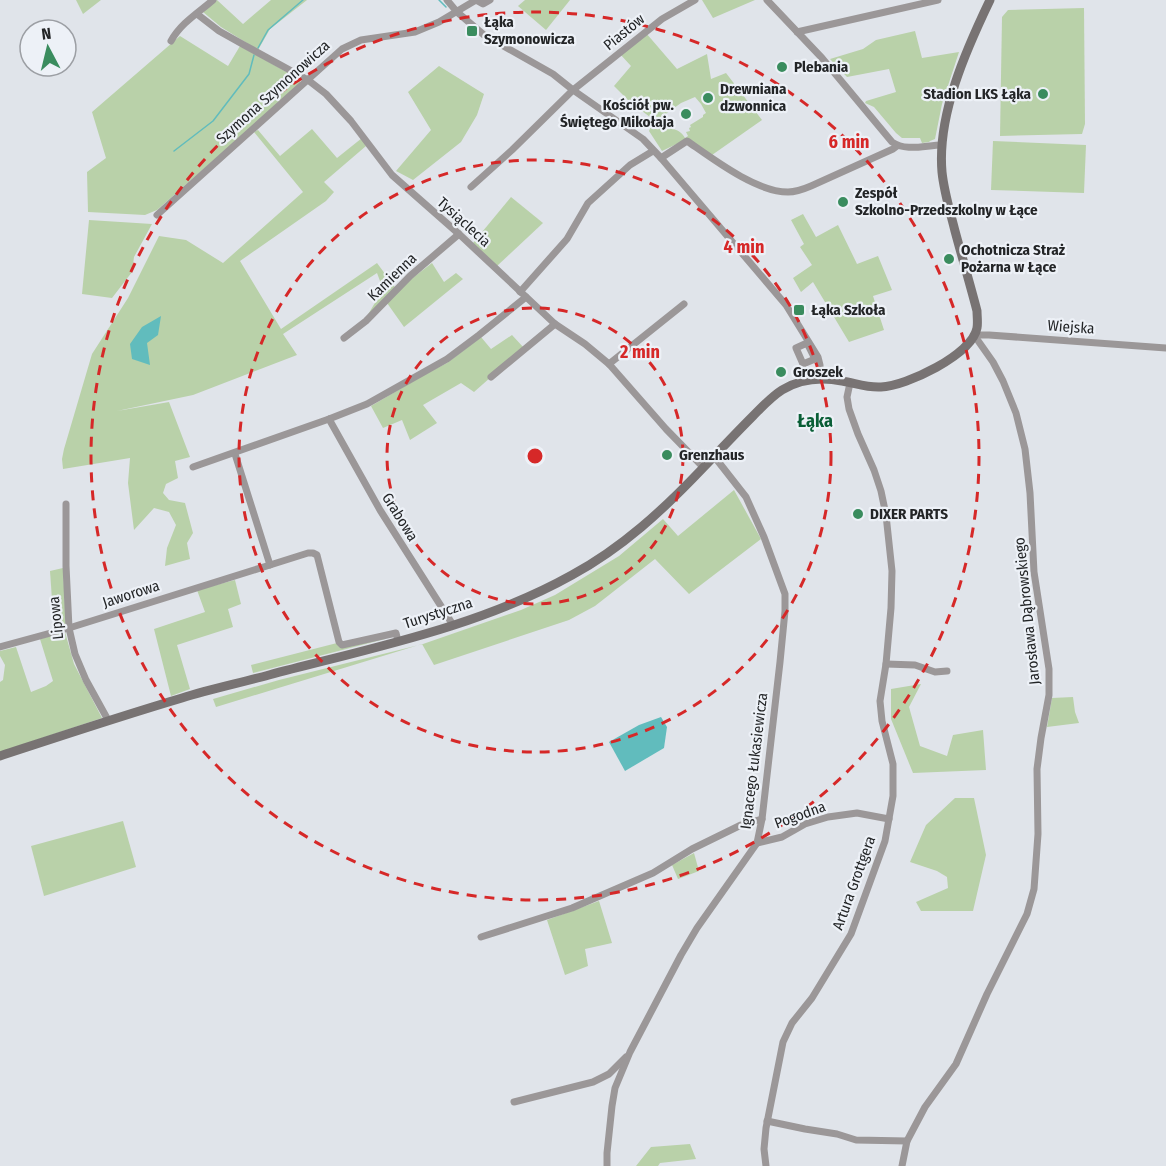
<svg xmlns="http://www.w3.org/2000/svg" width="1166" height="1166" viewBox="0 0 1166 1166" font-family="'Fira Sans Condensed',sans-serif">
<rect width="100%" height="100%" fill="#e0e4ea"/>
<g fill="#b9d1a9" fill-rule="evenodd">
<polygon points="76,0 101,0 83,14"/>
<polygon points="217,0 243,24 271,0 307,0 270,29 258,50 221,27 203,12"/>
<polygon points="525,0 570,0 546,30 518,6"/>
<polygon points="702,0 755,0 713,18"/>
<polygon points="1084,8 1085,124 1082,134 1000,136 1002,17 1008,10"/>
<polygon points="915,31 922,58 959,52 942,104 935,139 930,141 929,142 922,143 920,138 902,138 896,133 874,107 865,103 866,101 896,92 889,69 847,77 830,59 863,49 876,40"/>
<path d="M646 33 677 69 707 54 711 79 726 73 762 120 712 155 687 139 662 151 649 131 654 120 630 102 614 86 631 66 620 54ZM695 97 701 104 706 113 703 115V117L690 125 691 127 689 128 690 131 686 132 688 136 685 138C679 127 671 131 663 123V116L681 103Z"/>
<polygon points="180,36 228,66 240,46 299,79 301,83 157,210 145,215 88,212 87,172 106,158 92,112"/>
<polygon points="439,66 484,94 477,115 461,142 413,180 396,171 431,130 408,92"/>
<polygon points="312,129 337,158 362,138 366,146 324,182 334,192 326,201 240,261 281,329 377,263 397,290 432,263 444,282 456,273 463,279 404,327 387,303 366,318 383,289 377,273 283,334 297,355 193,395 117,411 169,402 190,457 175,461 178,478 166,484 163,493 169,500 185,503 193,533 187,543 190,559 165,566 167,548 176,525 169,512 154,508 134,530 128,483 130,458 63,469 62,459 64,449 92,354 128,298 159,236 186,240 223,263 303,192 254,132 258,130 280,156"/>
<polygon points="993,141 1086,145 1084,193 991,190"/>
<polygon points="511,197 543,223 497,266 473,243"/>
<polygon points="803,214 816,237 838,225 857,264 878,256 892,290 873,296 884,330 849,342 813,282 801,292 793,278 812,265 800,247 804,244 791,220"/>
<polygon points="89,220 152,224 134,257 132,272 112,298 82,294"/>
<polygon points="512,335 524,348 474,392 461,383 423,405 437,423 410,440 402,420 383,428 371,406 424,375 447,363 481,337 491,349"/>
<polygon points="734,490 761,539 689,594 655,559 595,606 569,620 434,665 422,644 216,707 213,699 279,680 423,644 521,610 555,595 619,556 663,519 678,536"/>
<polygon points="63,568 66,626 54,629 50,571"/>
<polygon points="235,580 241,604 228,609 233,627 177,645 190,689 171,696 154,629 205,612 197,590"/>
<polygon points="65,632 74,664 102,718 0,752 0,682 3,680 5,665 0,656 0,651 16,647 31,692 46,686 53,681 40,639"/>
<polygon points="381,638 385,639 253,673 251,665 337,643"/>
<polygon points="921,684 909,707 920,746 947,756 953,735 983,730 986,770 913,773 891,719 891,689"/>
<polygon points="1073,697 1075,712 1079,723 1047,727 1052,698"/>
<polygon points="955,798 974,798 986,855 973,911 921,911 916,902 948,888 947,877 937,871 910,862 926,825"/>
<polygon points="123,821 136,867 44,896 31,846"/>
<polygon points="694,853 699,871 678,879 672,865"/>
<polygon points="599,901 612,943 585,949 588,966 565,975 547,920"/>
<polygon points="690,1144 696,1159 660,1163 658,1166 636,1166 651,1147"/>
</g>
<g fill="#61bcbd">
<polygon points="161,316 158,335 147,343 150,365 132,359 130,344 142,327"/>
<polygon points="661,717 667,727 664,748 625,771 609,742 639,725"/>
</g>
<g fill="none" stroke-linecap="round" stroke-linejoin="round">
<g stroke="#61bcbd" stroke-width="1.5">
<polyline points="439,0 446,7"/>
<polyline points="258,48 268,30 303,0"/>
<polyline points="174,151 213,121 249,74 254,55"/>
</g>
<g stroke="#9b9798" stroke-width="7">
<polyline points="447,0 457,12 484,35 553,74 573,90 643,139 661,158 786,305 818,357 820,365 820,379"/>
<path d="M767 0 822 58 892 142C906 152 926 145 942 145"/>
<polyline points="197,14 219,31 244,45 308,80 326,94 351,121 392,175 459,234 555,324 585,344 609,364 666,429 703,467"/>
<polyline points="797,32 938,0"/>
<path d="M171 41C181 23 198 13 213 0"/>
<path d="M661 158 687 141C713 159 756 192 788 192 796 192 804 189 811 186L893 149 897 146"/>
<polyline points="471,187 512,150 573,90 662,19 695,0"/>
<polyline points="157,215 342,49 361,40 415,32 439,22 476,0 483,4 490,0"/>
<polyline points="520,292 567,239 588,203 630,165 653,151"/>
<polyline points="974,335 989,335 1166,348"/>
<polyline points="344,338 366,321 410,276 459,234"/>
<polygon points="807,343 815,359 803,364 796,348"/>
<polyline points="609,364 684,304"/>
<polyline points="491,377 555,324"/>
<polyline points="329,419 380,510 453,625"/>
<polyline points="235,454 270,565 308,553 313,553 317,555 339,642 342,645 396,633 398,641"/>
<polyline points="193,467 329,419 367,404 447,359 479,335 526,297"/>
<polyline points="66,504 66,566 69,628 75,654 86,680 108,720"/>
<polyline points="0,647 69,628 270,565"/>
<polyline points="886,664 915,665 935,672 947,671"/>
<polyline points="757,843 782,837 805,824 828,817 857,813 889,819"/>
<polyline points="481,937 572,908 653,873 692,849 741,825 762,819"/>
<polyline points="514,1102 593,1082 609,1074 626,1057"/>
<polyline points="767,1121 805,1129 837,1134 856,1140 907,1141"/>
<polyline points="607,1166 607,1153 612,1106 615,1088 630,1052 681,955 697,928 757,843 762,819 780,662 785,611 785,594 764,537 746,497 717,460 713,457"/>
<polyline points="766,1166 764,1149 766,1128 783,1042 792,1023 812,998 851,934 885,841 893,796 893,764 882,721 880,701 886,664 891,608 892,571 886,515 881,491 874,470 858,434 849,409 847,397 850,383"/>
<polyline points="902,1166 907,1141 925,1107 956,1064 987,994 1027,914 1034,889 1038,834 1037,769 1041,738 1049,695 1049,669 1034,572 1030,493 1025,449 1016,413 1003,381 993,362 974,335"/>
</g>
<path stroke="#787373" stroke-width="9" d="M0 756C61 736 121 716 182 698 211 689 240 683 269 675 371 648 479 627 572 575 622 548 663 510 702 469 719 451 736 433 753 416 762 407 771 397 782 390 800 379 821 377 842 381 855 383 867 388 881 387 906 386 972 355 977 328 978 323 977 316 977 311 970 284 962 257 955 231 950 211 944 192 942 172 937 115 966 50 990 0"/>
</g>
<g fill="none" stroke="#d62828" stroke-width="3" stroke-dasharray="10 8">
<circle cx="535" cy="456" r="148"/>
<circle cx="535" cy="456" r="296"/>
<circle cx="535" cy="456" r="444"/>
</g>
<g fill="#3a8c5e" stroke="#edf1f7" stroke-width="2">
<rect x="466" y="25" width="12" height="12" rx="3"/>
<circle cx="782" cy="67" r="6"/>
<circle cx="1043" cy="94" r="6"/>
<circle cx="708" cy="98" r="6"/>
<circle cx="686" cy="114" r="6"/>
<circle cx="843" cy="202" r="6"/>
<circle cx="949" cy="259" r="6"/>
<rect x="793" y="304" width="12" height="12" rx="3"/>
<circle cx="781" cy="372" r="6"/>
<circle cx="667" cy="455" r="6"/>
<circle cx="858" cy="514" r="6"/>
</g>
<g text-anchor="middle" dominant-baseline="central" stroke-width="4.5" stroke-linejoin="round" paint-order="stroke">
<g font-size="15" font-weight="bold" fill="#232527" stroke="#edf1f7" text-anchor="start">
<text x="484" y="22">Łąka<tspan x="484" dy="17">Szymonowicza</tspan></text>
<text x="794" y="67">Plebania</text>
<text x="720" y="89">Drewniana<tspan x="720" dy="17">dzwonnica</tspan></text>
<text x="1031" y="94" text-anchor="end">Stadion LKS Łąka</text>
<text x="674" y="105" text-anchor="end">Kościół pw.<tspan x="674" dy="17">Świętego Mikołaja</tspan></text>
<text x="855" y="193">Zespół<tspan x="855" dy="17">Szkolno-Przedszkolny w Łące</tspan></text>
<text x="961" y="250">Ochotnicza Straż<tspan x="961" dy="17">Pożarna w Łące</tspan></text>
<text x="811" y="310">Łąka Szkoła</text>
<text x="793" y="372">Groszek</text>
<text x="679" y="455">Grenzhaus</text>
<text x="870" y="514">DIXER PARTS</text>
</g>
<g font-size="15" fill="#232527" stroke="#edf1f7">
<text transform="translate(624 32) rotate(-39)">Piastów</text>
<text transform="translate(273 92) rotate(-42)">Szymona Szymonowicza</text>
<text transform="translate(464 222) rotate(42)">Tysiąclecia</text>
<text transform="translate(392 277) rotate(-44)">Kamienna</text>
<text transform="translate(1071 327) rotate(4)">Wiejska</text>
<text transform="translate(400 517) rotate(58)">Grabowa</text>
<text transform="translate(131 594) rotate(-18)">Jaworowa</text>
<text transform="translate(1027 611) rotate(-96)">Jarosława Dąbrowskiego</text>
<text transform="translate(438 613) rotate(-18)">Turystyczna</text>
<text transform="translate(56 618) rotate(-96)">Lipowa</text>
<text transform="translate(754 761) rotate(-83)">Ignacego Łukasiewicza</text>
<text transform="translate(800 815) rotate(-20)">Pogodna</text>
<text transform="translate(854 883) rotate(-70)">Artura Grottgera</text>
</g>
<g font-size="18" font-weight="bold" fill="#095e36" stroke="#edf1f7">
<text x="815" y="421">Łąka</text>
</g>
</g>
<circle cx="535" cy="456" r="9" fill="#d62828" stroke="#edf1f7" stroke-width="3"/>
<g font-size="18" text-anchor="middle" font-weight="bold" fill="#d62828" stroke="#edf1f7" stroke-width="4.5" stroke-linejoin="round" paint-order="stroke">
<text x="849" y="148">6 min</text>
<text x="744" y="253">4 min</text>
<text x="640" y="358">2 min</text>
</g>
<g transform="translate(48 48) rotate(353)"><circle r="28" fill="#edf1f7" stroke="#9c9fa4" stroke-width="1.5"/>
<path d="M0-4.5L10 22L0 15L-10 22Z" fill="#3a8c5e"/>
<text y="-9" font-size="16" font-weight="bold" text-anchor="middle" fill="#232527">N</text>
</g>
</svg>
